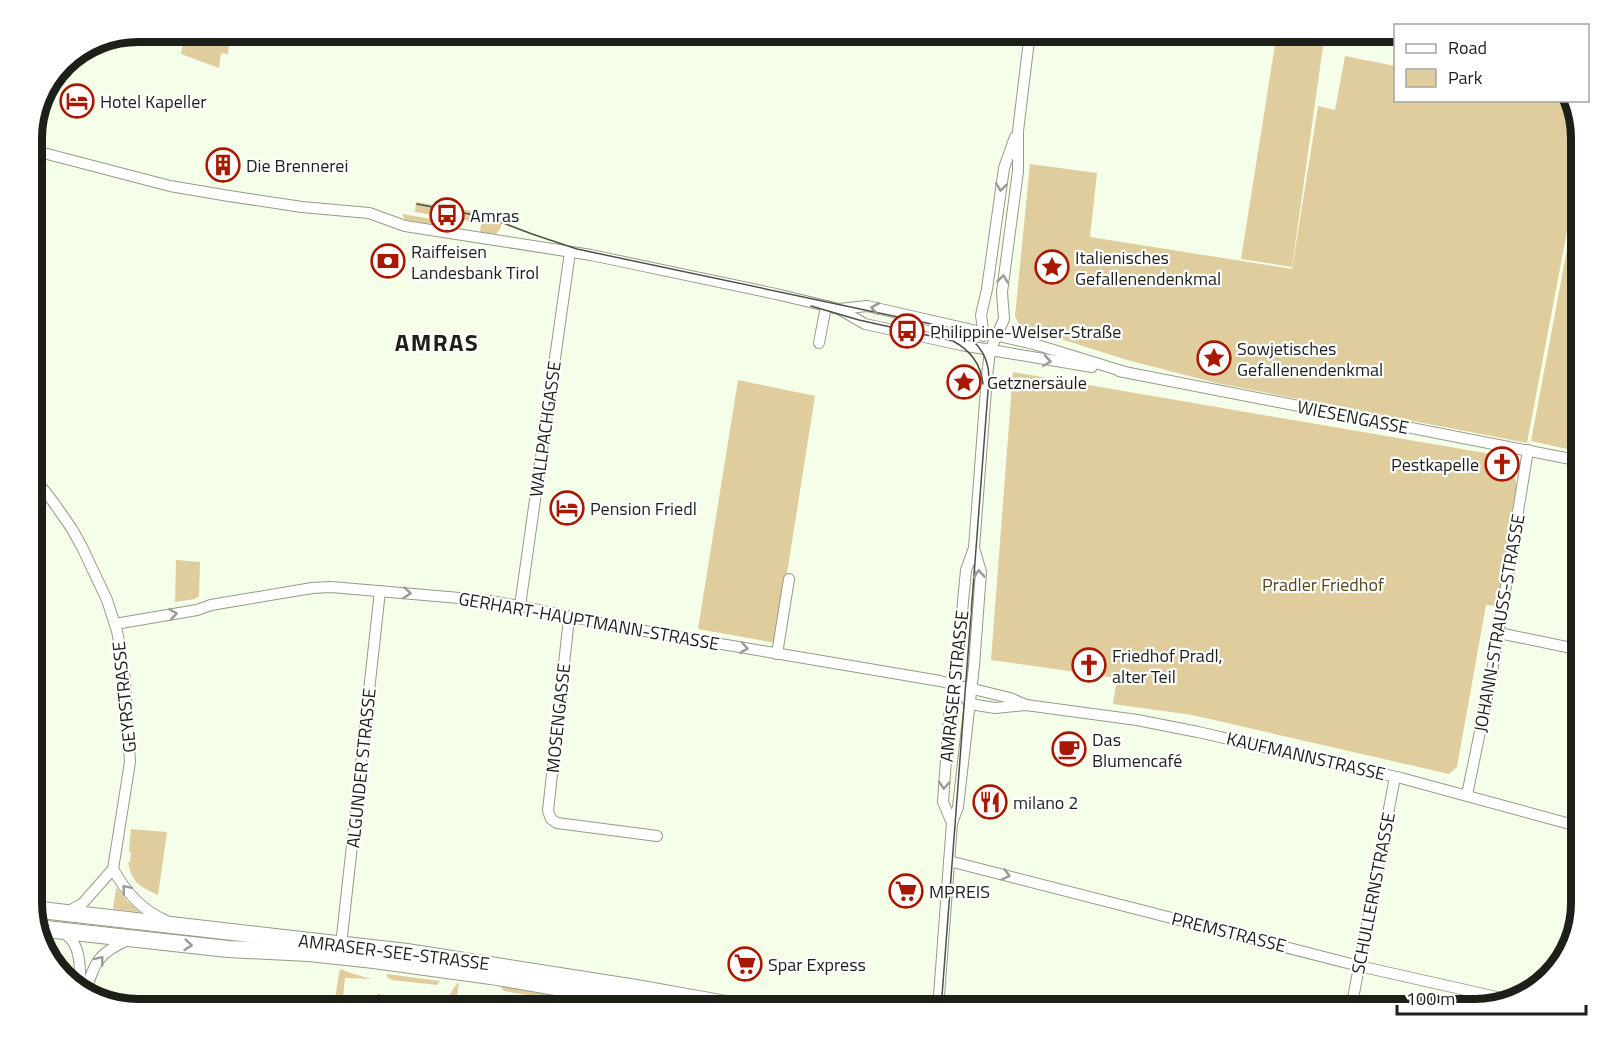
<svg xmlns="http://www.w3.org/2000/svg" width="1613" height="1041" viewBox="0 0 1613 1041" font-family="'Titillium Web',sans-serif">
<rect width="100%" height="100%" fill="#f5fee9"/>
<g fill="#e0cd9e">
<polygon points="185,32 231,32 228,54 221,53 219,68 181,54"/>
<polygon points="1277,32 1325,32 1292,267 1241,259"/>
<polygon points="1345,56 1395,66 1396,100 1572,101 1581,137 1581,157 1527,443 1216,383 1127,360 1020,326 1015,316 1030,164 1097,173 1090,237 1292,269 1318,106 1335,110"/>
<polygon points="1581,175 1581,452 1531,441"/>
<polygon points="416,202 478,212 476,222 415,212"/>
<polygon points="483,212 504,216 500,229 496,234 480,232"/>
<polygon points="403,214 452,223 451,227 406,220 403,217"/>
<polygon points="1013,372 1491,454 1506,455 1516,481 1520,501 1496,606 1486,605 1457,767 1449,774 1192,715 1113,704 1117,678 991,660"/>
<polygon points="738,380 815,396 776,643 698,629"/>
<polygon points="176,560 200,562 199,596 195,599 175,602"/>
<path d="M131 829 167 832 158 895C140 886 132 884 128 862H130L131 852H129Z"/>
<polygon points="116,888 118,889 126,900 140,912 113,909"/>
<path d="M341 969C351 974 362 976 372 979L345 978 343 998 376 1002 377 994H381L383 998 382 1007 335 999 339 973Z"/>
<polygon points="386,974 387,974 440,981 437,985 392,980 388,978"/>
<polygon points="459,982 459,983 455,1009 456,1002 446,1001 455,986"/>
<polygon points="499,985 593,1001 605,1008 504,991"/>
</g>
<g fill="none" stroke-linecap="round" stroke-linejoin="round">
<g stroke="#949c88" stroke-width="12">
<g id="minor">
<polyline points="32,150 170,186 229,196 302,207 369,213 405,226 591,255 776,294 839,309 867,306 1034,344 1125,372"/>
<polyline points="839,309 865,324 961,345 1092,367"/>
<polyline points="984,336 981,315 987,289 1004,168 1015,137"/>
<polyline points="819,343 826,306"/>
<polyline points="1119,371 1581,461"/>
<polyline points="32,475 54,503 72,529 82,547 107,600 117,631 121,652 125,680 130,762 113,869 82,904 65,913"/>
<polyline points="520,606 570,252"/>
<polyline points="569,618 548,811 551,819 557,823 657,836"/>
<polyline points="115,624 197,610 211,605 312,588 331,587 483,600 520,606 615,626 940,681 1010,698 1026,705"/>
<polyline points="1499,633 1581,650"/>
<polyline points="777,654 789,579"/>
<polyline points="955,685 970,704 995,708 1026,705 1137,720 1198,732 1401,778 1581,827"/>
<polyline points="1467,795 1491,678 1528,450"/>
<polyline points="952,823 943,802 949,717 958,655 966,570 974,548 987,376 990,351 1004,319 1002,292 1018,171 1018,131 1030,32"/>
<polyline points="949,861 1359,966 1510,1000"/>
<path d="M113 869C125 891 141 910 165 920"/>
<path d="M62 931C66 935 71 938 73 942 82 955 79 978 82 993"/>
<polyline points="341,945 380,591"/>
<path d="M85 994C95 961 98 953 130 939"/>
<polyline points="927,1009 938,999"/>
<polyline points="938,1009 952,823 958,807 974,666 981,572 974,548"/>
<polyline points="1351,1009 1395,777"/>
</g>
</g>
<g stroke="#949c88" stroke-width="18">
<g id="primary">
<polyline points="32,909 407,952 636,988 754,1009"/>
<polyline points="37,928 228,949 309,953 374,960 491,976 685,1009"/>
</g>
</g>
<use href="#minor" stroke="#fff" stroke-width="10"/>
<use href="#primary" stroke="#fff" stroke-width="16"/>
<g stroke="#4c5046" stroke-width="1.5">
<path d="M417 204 490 218 532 234 577 249 950 328C973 335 989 353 989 378L941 1009"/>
<path d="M811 306 859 320 953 341C970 350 981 364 983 384"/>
</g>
</g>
<defs><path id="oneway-chevron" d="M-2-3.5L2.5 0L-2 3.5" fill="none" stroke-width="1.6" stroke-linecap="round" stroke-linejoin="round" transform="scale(1.5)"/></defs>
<g stroke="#999b98">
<use href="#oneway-chevron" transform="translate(1001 187) rotate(97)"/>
<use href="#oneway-chevron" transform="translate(1003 279) rotate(-83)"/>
<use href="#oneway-chevron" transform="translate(875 308) rotate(-170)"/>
<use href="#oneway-chevron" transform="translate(1047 361) rotate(9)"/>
<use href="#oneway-chevron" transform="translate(979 574) rotate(-94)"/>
<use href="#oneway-chevron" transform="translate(407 593) rotate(5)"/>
<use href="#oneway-chevron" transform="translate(173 614) rotate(-9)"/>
<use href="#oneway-chevron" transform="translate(744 648) rotate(9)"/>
<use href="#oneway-chevron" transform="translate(944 785) rotate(94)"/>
<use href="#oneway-chevron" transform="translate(1006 875) rotate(14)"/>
<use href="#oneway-chevron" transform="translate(126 889) rotate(-130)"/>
<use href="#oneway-chevron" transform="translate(188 945) rotate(6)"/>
<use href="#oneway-chevron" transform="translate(100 960) rotate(-52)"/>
</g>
<defs>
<g id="hotel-ring" transform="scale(1.725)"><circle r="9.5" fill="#fff" stroke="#a91800" stroke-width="1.5"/><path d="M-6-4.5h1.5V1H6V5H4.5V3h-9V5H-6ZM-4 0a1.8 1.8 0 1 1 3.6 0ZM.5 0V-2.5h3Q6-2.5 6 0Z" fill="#a91800"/></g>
<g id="building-ring" transform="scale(1.725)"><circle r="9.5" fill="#fff" stroke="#a91800" stroke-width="1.5"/><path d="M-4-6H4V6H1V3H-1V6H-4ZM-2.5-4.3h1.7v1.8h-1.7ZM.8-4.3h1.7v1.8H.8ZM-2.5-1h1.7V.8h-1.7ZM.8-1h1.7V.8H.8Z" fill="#a91800"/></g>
<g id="bus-ring" transform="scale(1.725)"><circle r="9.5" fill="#fff" stroke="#a91800" stroke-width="1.5"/><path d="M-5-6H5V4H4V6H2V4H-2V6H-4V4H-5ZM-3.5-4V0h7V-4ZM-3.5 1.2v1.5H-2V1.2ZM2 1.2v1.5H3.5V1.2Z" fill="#a91800"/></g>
<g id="bank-ring" transform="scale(1.725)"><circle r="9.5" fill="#fff" stroke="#a91800" stroke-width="1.5"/><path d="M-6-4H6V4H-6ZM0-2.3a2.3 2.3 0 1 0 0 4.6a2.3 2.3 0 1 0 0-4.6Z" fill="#a91800"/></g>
<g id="sight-ring" transform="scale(1.725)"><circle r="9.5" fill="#fff" stroke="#a91800" stroke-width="1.5"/><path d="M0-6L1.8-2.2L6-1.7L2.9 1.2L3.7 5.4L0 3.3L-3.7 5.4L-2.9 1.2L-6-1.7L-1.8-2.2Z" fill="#a91800"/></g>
<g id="church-ring" transform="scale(1.725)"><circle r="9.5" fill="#fff" stroke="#a91800" stroke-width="1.5"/><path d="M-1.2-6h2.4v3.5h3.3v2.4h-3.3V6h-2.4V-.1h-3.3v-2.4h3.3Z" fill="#a91800"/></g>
<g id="cafe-ring" transform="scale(1.725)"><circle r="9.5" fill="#fff" stroke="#a91800" stroke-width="1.5"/><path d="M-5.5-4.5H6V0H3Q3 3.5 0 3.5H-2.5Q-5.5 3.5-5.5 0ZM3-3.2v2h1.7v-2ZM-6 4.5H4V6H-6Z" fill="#a91800"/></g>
<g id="restaurant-ring" transform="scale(1.725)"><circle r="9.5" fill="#fff" stroke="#a91800" stroke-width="1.5"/><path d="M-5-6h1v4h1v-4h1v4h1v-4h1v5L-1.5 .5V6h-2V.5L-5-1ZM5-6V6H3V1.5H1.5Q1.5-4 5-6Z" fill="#a91800"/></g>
<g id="supermarket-ring" transform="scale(1.725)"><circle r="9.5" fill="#fff" stroke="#a91800" stroke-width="1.5"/><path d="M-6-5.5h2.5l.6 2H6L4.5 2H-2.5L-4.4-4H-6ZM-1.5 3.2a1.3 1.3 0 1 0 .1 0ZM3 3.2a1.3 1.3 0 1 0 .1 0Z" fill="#a91800"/></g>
</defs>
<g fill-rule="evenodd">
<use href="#hotel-ring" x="77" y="101"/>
<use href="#building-ring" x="223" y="165"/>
<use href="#bus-ring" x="447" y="215"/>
<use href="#bank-ring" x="388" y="261"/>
<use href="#sight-ring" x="1052" y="267"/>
<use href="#bus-ring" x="907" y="331"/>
<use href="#sight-ring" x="1214" y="358"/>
<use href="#sight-ring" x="964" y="382"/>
<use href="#church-ring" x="1502" y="464"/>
<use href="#hotel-ring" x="567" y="508"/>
<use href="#church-ring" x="1089" y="665"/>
<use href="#cafe-ring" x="1069" y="749"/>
<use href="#restaurant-ring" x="990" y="802"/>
<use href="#supermarket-ring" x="906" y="891"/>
<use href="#supermarket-ring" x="745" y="964"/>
</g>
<g text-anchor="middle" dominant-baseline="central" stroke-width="4.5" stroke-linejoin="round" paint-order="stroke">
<g font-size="18" fill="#1d2019" stroke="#fff" text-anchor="start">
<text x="100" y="101">Hotel Kapeller</text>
<text x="246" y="165">Die Brennerei</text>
<text x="470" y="215">Amras</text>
<text x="411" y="251">Raiffeisen<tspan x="411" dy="21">Landesbank Tirol</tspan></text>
<text x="1075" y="257">Italienisches<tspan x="1075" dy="21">Gefallenendenkmal</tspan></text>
<text x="930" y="331">Philippine-Welser-Straße</text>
<text x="1237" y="348">Sowjetisches<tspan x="1237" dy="21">Gefallenendenkmal</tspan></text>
<text x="987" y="382">Getznersäule</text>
<text x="1479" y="464" text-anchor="end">Pestkapelle</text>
<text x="590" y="508">Pension Friedl</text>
<text x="1112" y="655">Friedhof Pradl,<tspan x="1112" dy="21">alter Teil</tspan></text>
<text x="1092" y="739">Das<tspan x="1092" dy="21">Blumencafé</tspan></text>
<text x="1013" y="802">milano 2</text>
<text x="929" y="891">MPREIS</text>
<text x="768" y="964">Spar Express</text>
</g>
<g font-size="18" fill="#1d2019" stroke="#fff">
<text transform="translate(1353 417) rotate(11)">WIESENGASSE</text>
<text transform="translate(545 429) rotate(-82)">WALLPACHGASSE</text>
<text transform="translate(589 621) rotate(10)">GERHART-HAUPTMANN-STRASSE</text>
<text transform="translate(1499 623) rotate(-80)">JOHANN-STRAUSS-STRASSE</text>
<text transform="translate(954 686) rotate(-84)">AMRASER STRASSE</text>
<text transform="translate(124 697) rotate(-96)">GEYRSTRASSE</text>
<text transform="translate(558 718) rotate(-84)">MOSENGASSE</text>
<text transform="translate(1306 756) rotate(13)">KAUFMANNSTRASSE</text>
<text transform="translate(361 768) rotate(-84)">ALGUNDER STRASSE</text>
<text transform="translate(1373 893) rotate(-79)">SCHULLERNSTRASSE</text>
<text transform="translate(1229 932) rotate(14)">PREMSTRASSE</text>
<text transform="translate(394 952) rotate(7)">AMRASER-SEE-STRASSE</text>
</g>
<g font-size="18" fill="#574617" stroke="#fff">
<text x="1323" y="584">Pradler Friedhof</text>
</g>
<g font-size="24" font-weight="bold" letter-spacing="1.5" fill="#1d2019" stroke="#fff">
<text x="437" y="342">AMRAS</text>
</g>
</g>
<path d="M0 0H1613V1041H0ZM138 42H1475A96 96 0 0 1 1571 138V903A96 96 0 0 1 1475 999H138A96 96 0 0 1 42 903V138A96 96 0 0 1 138 42Z" fill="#fff" fill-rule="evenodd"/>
<path fill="none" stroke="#1d2019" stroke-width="8" d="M138 42H1475A96 96 0 0 1 1571 138V903A96 96 0 0 1 1475 999H138A96 96 0 0 1 42 903V138A96 96 0 0 1 138 42Z"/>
<rect x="1394" y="24" width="195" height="78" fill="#ffffff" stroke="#a5a6a3" stroke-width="1.5"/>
<rect x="1406" y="44" width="30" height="9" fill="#ffffff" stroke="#a5a6a3" stroke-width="1.5"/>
<text x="1448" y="54" font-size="18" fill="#1d2019">Road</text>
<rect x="1406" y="69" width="30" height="18" fill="#e0cd9e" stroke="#a5a6a3" stroke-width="1.5"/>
<text x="1448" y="84" font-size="18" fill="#1d2019">Park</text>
<path d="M1397 1005v9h189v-9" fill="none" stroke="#1d2019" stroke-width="3"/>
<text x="1406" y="1005" font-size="18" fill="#1d2019" stroke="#ffffff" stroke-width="4.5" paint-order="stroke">100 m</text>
</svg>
